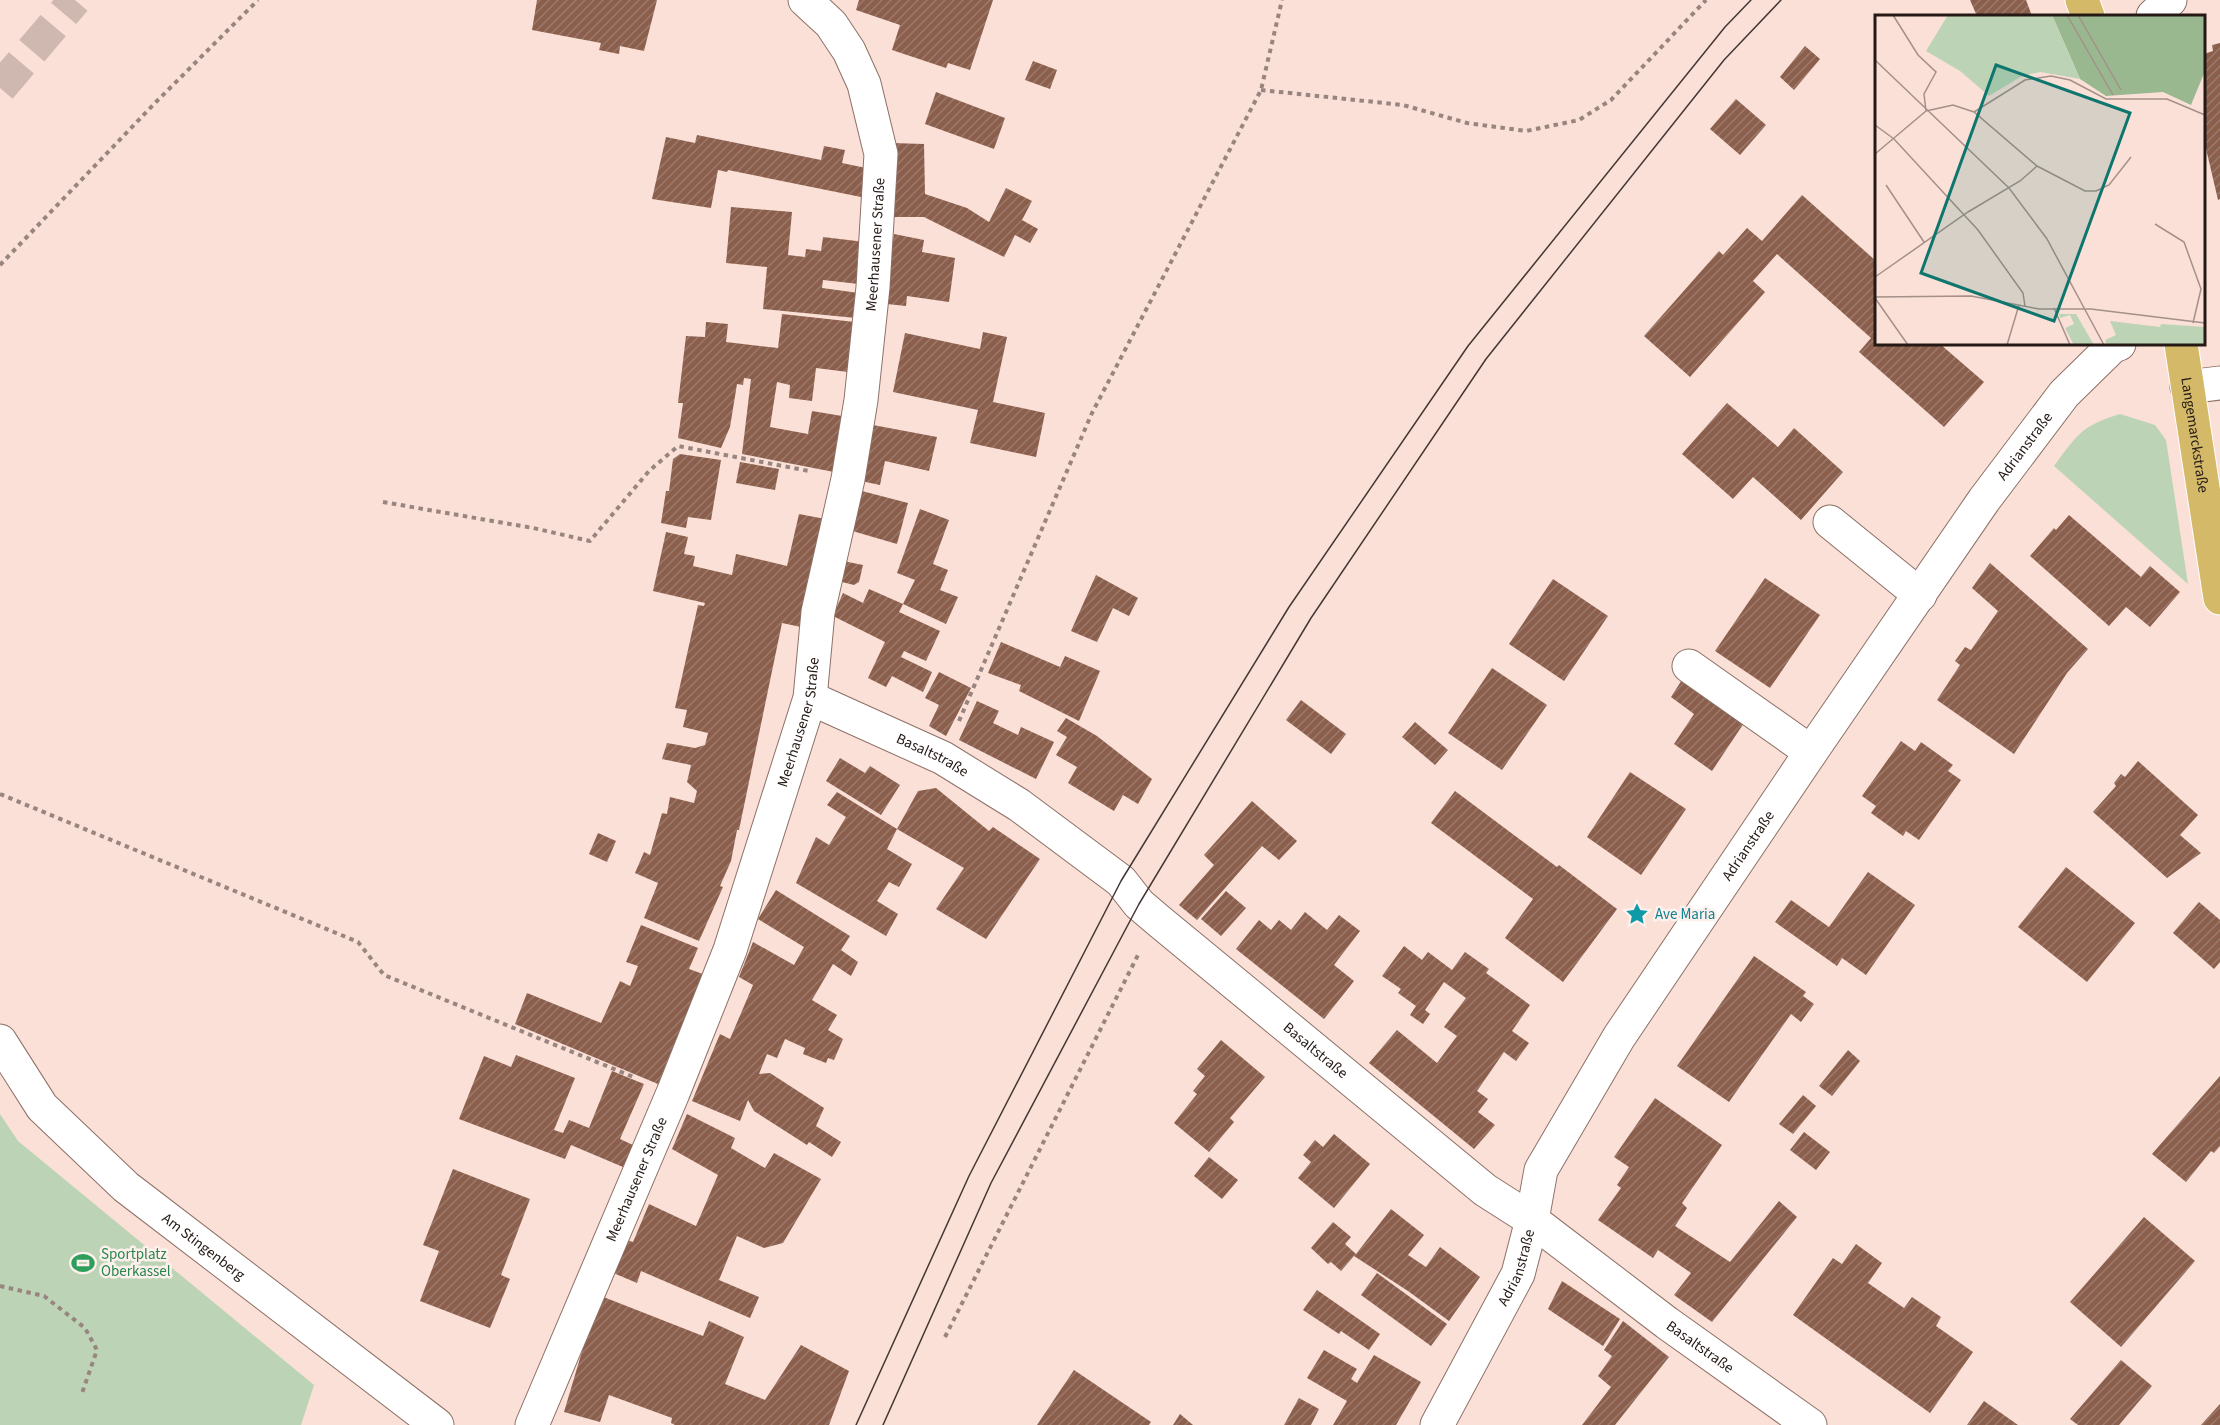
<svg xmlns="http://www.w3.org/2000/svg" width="2220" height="1425" viewBox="0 0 2220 1425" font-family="'Source Sans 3',sans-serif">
<defs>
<pattern id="building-hatch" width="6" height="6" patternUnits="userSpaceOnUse" patternTransform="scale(1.5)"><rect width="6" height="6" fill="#8b5f4c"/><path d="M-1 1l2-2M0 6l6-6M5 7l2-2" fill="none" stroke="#9a7a6d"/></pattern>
</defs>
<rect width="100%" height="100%" fill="#fae0d7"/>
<g fill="#bcd4b5">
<path d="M2120 414 2155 425 2166 440 2188 584 2054 466C2078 434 2081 426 2120 414Z"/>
<polygon points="0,1114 18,1141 314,1385 301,1425 0,1425"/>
</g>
<g fill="url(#building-hatch)">
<polygon points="537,0 657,0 644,51 620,46 619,54 599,50 601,43 532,30"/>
<polygon points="859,0 993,0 970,70 948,63 946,68 892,50 900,25 856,10"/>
<polygon points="1970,0 2026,0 2032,16 1977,16"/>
<polygon points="2220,43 2220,199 2218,200 2204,140 2204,54 2213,51 2212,45"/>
<polygon points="1805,46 1820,59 1794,90 1780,77"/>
<polygon points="1033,61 1057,70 1050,89 1025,80"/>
<polygon points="936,92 1005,118 994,149 925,124"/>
<polygon points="1736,99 1766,125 1740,155 1710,129"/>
<polygon points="697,135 821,160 824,146 845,150 842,163 866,168 861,197 728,170 727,172 718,170 711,208 652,199 666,137 695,143"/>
<polygon points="892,143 924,144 925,194 967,208 989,222 1006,188 1032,201 1022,220 1038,229 1030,243 1015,235 1004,257 924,217 892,217"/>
<polygon points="1802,195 1876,261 1876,282 1874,285 1876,287 1876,344 1940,344 1984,382 1944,427 1859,352 1871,338 1777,254 1753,281 1765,292 1690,377 1644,336 1719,251 1723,255 1747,228 1762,241"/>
<polygon points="731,207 792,212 788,255 805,257 806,249 821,251 823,237 865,242 859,284 823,280 822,288 859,293 856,318 763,309 767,267 726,263"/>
<polygon points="894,234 924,240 922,252 955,258 949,302 907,296 906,306 887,304 889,294 884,293"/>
<polygon points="782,314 855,322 848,372 816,368 812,401 789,398 790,385 777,382 770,427 808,434 812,411 842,416 834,472 742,454 751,379 744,378 743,385 737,384 730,427 721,448 678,438 683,403 678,403 686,336 705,337 706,322 728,324 726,342 778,348"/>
<polygon points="983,332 1007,337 993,402 1045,413 1036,457 970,443 978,410 893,392 905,333 980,349"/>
<polygon points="1727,403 1778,447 1794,428 1843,472 1801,520 1753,477 1733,499 1682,454"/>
<polygon points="873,425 937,437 929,471 885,461 880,485 861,481"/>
<polygon points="680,454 721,460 711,520 688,517 686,528 661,523 666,491 669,491 673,459"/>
<polygon points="740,462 779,469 775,490 736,483"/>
<polygon points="858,490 908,503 897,544 849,530"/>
<polygon points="920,509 949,520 933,564 948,570 940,590 958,597 946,624 903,604 915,580 897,573"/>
<polygon points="799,514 825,519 801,627 782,623 739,830 737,830 731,861 720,886 723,887 699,941 644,918 658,883 635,873 644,852 650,855 662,813 667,814 670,797 694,803 697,791 687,782 691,765 662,759 667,743 695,748 705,745 708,733 683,727 687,710 675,708 698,605 704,606 705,603 653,591 666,532 688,537 684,554 695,556 693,566 732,575 736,554 787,566"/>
<polygon points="2069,515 2141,577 2150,566 2180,592 2150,627 2126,607 2109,626 2030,556 2054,528 2056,530"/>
<polygon points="843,561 863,565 859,582 854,585 838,581"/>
<polygon points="1990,563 2088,649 2067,673 2014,754 1937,700 1960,665 1955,661 1965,647 1971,650 1998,611 1972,588"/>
<polygon points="1096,575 1138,598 1129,616 1113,608 1097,642 1071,631"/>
<polygon points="1765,578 1820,615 1770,688 1715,651"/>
<polygon points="1553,579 1608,616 1564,681 1509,644"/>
<polygon points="869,589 903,604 899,612 940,631 926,661 904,651 901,657 932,672 923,692 892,676 886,687 868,678 885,642 833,616 843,593 863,603"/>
<polygon points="1001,642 1060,667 1065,656 1100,671 1079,721 1019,691 1021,685 988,673"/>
<polygon points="1492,668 1547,705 1502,770 1448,733"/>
<polygon points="939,672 971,688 946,736 929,726 939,705 925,698"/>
<polygon points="1685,675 1748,717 1712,771 1674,744 1694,714 1671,697"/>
<polygon points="1301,700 1346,734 1331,754 1286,720"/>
<polygon points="977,701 999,711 993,723 1018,735 1021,727 1054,742 1036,779 959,740"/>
<polygon points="1066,718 1097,736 1152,779 1138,804 1123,795 1114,811 1068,783 1077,767 1056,755 1067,737 1057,731"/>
<polygon points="1415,722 1448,750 1435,765 1402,737"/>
<polygon points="1901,741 1915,751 1921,742 1953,765 1948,771 1961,780 1919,840 1906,831 1903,836 1871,813 1876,806 1862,796"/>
<polygon points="840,758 865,773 870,766 900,785 881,815 826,781"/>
<polygon points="2138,761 2198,815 2180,835 2201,853 2167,878 2093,812 2116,786 2114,783 2121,774 2125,777"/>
<polygon points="1630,772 1686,809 1641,875 1587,837"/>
<polygon points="936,788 989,831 993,827 1040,859 986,939 936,909 964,868 897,829 918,791"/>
<polygon points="1455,791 1557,867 1559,865 1617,909 1563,982 1505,938 1533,899 1431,823"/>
<polygon points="837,792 897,829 887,849 912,864 899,887 889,882 877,901 898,914 886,936 796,883 816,837 829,845 846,817 827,805"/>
<polygon points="1252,801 1297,841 1279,860 1262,846 1197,920 1179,905 1214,865 1204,855"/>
<polygon points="598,833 616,841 607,862 589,854"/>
<polygon points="2066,867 2135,923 2087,982 2018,927"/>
<polygon points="1868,872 1915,905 1866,975 1842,958 1837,966 1775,922 1791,900 1829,927"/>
<polygon points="776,890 850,936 841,950 858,962 851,976 833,964 812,1000 837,1015 828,1030 843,1039 834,1060 828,1058 826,1063 803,1054 805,1048 785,1039 777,1058 767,1054 759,1074 770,1073 824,1108 816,1126 841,1142 832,1157 809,1142 807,1145 754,1111 748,1100 740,1121 692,1101 720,1034 730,1039 753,985 739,977 753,942 794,965 804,947 758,919"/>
<polygon points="1226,891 1246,908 1221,936 1201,919"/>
<polygon points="2199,902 2220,920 2220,962 2214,969 2173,933"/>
<polygon points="1305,912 1327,930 1339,915 1360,931 1334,965 1354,981 1324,1019 1236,949 1259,920 1271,930 1279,920 1291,930"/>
<polygon points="641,925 698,948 689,969 703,974 658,1084 515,1024 527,993 601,1023 620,981 630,986 638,966 626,962"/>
<polygon points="1404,946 1422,960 1428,952 1452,970 1465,952 1489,969 1486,973 1530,1005 1512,1031 1529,1043 1516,1061 1504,1052 1477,1091 1488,1099 1478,1112 1495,1125 1474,1149 1369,1063 1397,1030 1437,1063 1457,1036 1444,1027 1466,998 1444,982 1425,1010 1430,1014 1423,1024 1410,1015 1416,1006 1398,993 1401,989 1382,976"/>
<polygon points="1754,956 1806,992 1803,996 1814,1004 1801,1022 1791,1014 1729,1102 1677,1066"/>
<polygon points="1221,1040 1265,1077 1230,1118 1234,1122 1209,1152 1174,1123 1197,1094 1193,1091 1205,1076 1197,1069"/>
<polygon points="1848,1050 1860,1061 1832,1096 1819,1086"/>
<polygon points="516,1055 575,1078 554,1130 563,1133 569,1120 589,1128 612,1071 644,1084 620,1139 633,1145 623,1167 571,1145 565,1159 459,1119 484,1056 511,1067"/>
<polygon points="2220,1076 2220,1146 2214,1153 2211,1151 2186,1182 2152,1154"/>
<polygon points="1803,1095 1816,1106 1793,1134 1779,1124"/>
<polygon points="1655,1098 1722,1145 1682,1203 1687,1208 1675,1226 1730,1262 1779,1201 1797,1217 1712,1322 1674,1295 1691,1273 1658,1250 1653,1258 1598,1220 1621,1188 1617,1185 1629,1167 1614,1157"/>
<polygon points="687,1114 735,1138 731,1148 765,1168 774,1153 821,1179 783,1243 764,1248 737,1236 719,1280 759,1297 750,1318 641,1271 637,1283 611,1272 624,1239 633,1242 649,1204 696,1226 718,1175 672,1149"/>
<polygon points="1804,1132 1830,1152 1816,1170 1790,1150"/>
<polygon points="1334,1134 1370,1164 1334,1208 1298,1178 1311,1162 1303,1155 1315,1140 1323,1147"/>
<polygon points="1209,1157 1238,1180 1222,1199 1194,1176"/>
<polygon points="453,1169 530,1199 501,1275 510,1279 490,1328 420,1301 439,1251 423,1245"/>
<polygon points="1391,1209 1424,1235 1408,1255 1426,1267 1440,1247 1480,1277 1449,1321 1408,1291 1354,1256 1341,1271 1331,1262 1328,1264 1311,1248 1333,1222 1351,1237 1345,1244 1356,1254"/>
<polygon points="2144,1217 2195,1261 2121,1347 2070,1302"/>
<polygon points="1856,1244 1882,1263 1868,1283 1904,1308 1912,1297 1941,1317 1936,1326 1973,1352 1930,1413 1793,1315 1833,1258 1842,1264"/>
<polygon points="1377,1273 1447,1324 1431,1346 1361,1295"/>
<polygon points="1562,1281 1620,1319 1603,1346 1548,1309"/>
<polygon points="1317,1290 1380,1334 1369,1350 1341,1331 1339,1334 1303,1310"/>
<polygon points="601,1296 703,1336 709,1321 744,1337 725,1384 765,1400 801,1345 849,1371 829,1425 675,1425 671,1423 672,1418 609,1395 600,1422 564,1412 589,1328"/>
<polygon points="1623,1321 1669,1357 1615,1425 1582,1425 1611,1387 1598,1376 1612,1356 1604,1350"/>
<polygon points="1324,1350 1357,1369 1351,1379 1357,1383 1374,1355 1421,1382 1396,1425 1333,1425 1347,1401 1307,1378"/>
<polygon points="2121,1360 2152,1386 2119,1425 2078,1425 2070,1419"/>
<polygon points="1074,1370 1151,1422 1149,1425 1037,1425"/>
<polygon points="1299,1398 1319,1409 1311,1425 1284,1425"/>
<polygon points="1984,1401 2018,1425 1967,1425"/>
<polygon points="2220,1404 2220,1425 2201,1425"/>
<polygon points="1180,1414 1193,1425 1173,1425"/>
</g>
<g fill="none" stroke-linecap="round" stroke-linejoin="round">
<polyline stroke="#cfb8b0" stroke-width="33" stroke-dasharray="33 16" stroke-linecap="butt" points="0,88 75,0"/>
<g stroke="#8d7066" stroke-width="35">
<g id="minor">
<polyline points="2153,16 2170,0"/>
<polyline points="2187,387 2220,383"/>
<polyline points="1830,522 1920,595"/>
<polyline points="1689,666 1811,752"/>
<path id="s1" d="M810 698 943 758 1019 805 1121 881 1139 904 1159 921 1485 1190 1532 1220 1667 1323 1810 1425"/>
<path id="s2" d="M0 1041 42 1107 126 1187 437 1425"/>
<path id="s3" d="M532 1425 673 1093 730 950 810 698 818 612 848 479 861 400 873 287 881 154 864 84 849 51 831 24 805 0"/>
<path id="s4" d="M1437 1425 1518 1274 1532 1220 1541 1170 1619 1037 1811 752 1984 500 2064 394 2113 346 2119 344"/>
</g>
</g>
<g stroke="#fff" stroke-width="35">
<g id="major">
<polyline points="2082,0 2088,16"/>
<path id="s5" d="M2181 344 2220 598"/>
</g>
</g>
<g stroke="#99857f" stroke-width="4" stroke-dasharray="4.5 4.5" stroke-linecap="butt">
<polyline points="1261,90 1403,105 1467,123 1526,131 1579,120 1611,100 1706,0"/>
<polyline points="0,265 157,101 258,0"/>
<polyline points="383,502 533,528 590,541 649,471 678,446 809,471"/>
<polyline points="959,721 1092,413 1261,90 1282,0"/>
<polyline points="0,794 358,942 384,975 636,1078"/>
<polyline points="0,1286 44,1296 85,1328 97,1350 81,1396"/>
<polyline points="945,1337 1138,955"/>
</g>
<use href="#minor" stroke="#fff" stroke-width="33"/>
<use href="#major" stroke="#d4ba68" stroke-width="33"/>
<g stroke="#453733" stroke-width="1.5">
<polyline points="856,1425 969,1176 1121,881 1289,607 1468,346 1725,27 1751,0"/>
<polyline points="883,1425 991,1183 1139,904 1311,618 1486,359 1724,60 1781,0"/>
</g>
</g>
<defs>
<g id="sight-bare" transform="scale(1.8)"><path d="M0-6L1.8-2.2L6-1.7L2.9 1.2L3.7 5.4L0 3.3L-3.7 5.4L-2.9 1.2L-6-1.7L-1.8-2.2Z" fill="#0f9aa8" stroke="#fef0ec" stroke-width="2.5" paint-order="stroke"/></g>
<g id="stadium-bare" transform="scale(1.8)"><path d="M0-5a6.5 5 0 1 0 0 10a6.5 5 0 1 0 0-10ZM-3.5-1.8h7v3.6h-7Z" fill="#2e9e5b" stroke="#fef0ec" stroke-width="2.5" paint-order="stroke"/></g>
</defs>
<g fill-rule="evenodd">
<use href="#sight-bare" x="1637" y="914"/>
<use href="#stadium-bare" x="83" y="1263"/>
</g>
<g text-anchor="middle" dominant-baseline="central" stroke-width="5" stroke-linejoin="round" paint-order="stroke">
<g font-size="15" fill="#241915" stroke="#fef0ec">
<text stroke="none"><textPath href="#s3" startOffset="1238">Meerhausener Straße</textPath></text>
<text stroke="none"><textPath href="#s5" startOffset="92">Langemarckstraße</textPath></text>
<text stroke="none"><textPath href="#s4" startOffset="1149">Adrianstraße</textPath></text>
<text stroke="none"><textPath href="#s3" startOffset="753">Meerhausener Straße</textPath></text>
<text stroke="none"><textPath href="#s1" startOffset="135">Basaltstraße</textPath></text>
<text stroke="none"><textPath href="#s4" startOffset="663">Adrianstraße</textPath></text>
<text stroke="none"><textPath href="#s1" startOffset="621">Basaltstraße</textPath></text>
<text stroke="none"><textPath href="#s3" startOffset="267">Meerhausener Straße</textPath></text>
<text stroke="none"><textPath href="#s2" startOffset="292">Am Stingenberg</textPath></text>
<text stroke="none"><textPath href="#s4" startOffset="177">Adrianstraße</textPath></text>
<text stroke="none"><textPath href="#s1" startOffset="1107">Basaltstraße</textPath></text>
</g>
<g font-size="15" fill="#0d838f" stroke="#fef0ec" text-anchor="start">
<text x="1655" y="914">Ave Maria</text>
</g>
<g font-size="15" fill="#27864d" stroke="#fef0ec" text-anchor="start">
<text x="101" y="1254">Sportplatz<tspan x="101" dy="17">Oberkassel</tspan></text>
</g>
</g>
<g transform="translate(1875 15)">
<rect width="330" height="330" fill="#fae0d7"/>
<path d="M184 299H201L219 330H199L190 313 199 309 195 300 185 303Z" fill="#bcd4b5"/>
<path d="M177 0H330V56L316 90 288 77 231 81 205 64Z" fill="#99b890"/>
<path d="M235 306 285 312 286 309 330 312V330H232L230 325 241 320Z" fill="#bcd4b5"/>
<path d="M73 0H177L205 64 165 57 147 61 114 81 85 56 51 36Z" fill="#bcd4b5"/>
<path fill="none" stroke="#a49089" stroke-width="1.5" d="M18 0 43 40 61 57 49 79 51 96M192 0 238 80M203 0 246 75M0 45 134 173 172 224 229 330M51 96 78 90 99 97 162 151 210 176H221L234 170 256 142M99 97 150 65 176 61 195 65 231 84H292L330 100M0 110 19 124 103 215 148 278 150 291M0 139 51 96M11 170 49 227M280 209 309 227 326 274 318 308M0 262 93 197 145 166 162 151M0 282 96 281 164 294H216L330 308M0 283 33 330M179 293 195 330M132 330 144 290"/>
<path fill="#0f766e" fill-opacity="0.15" stroke="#0f766e" stroke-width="3" d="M121 50 255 98 179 306 46 258Z"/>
<rect width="330" height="330" fill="none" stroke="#241915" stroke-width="3"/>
</g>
</svg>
